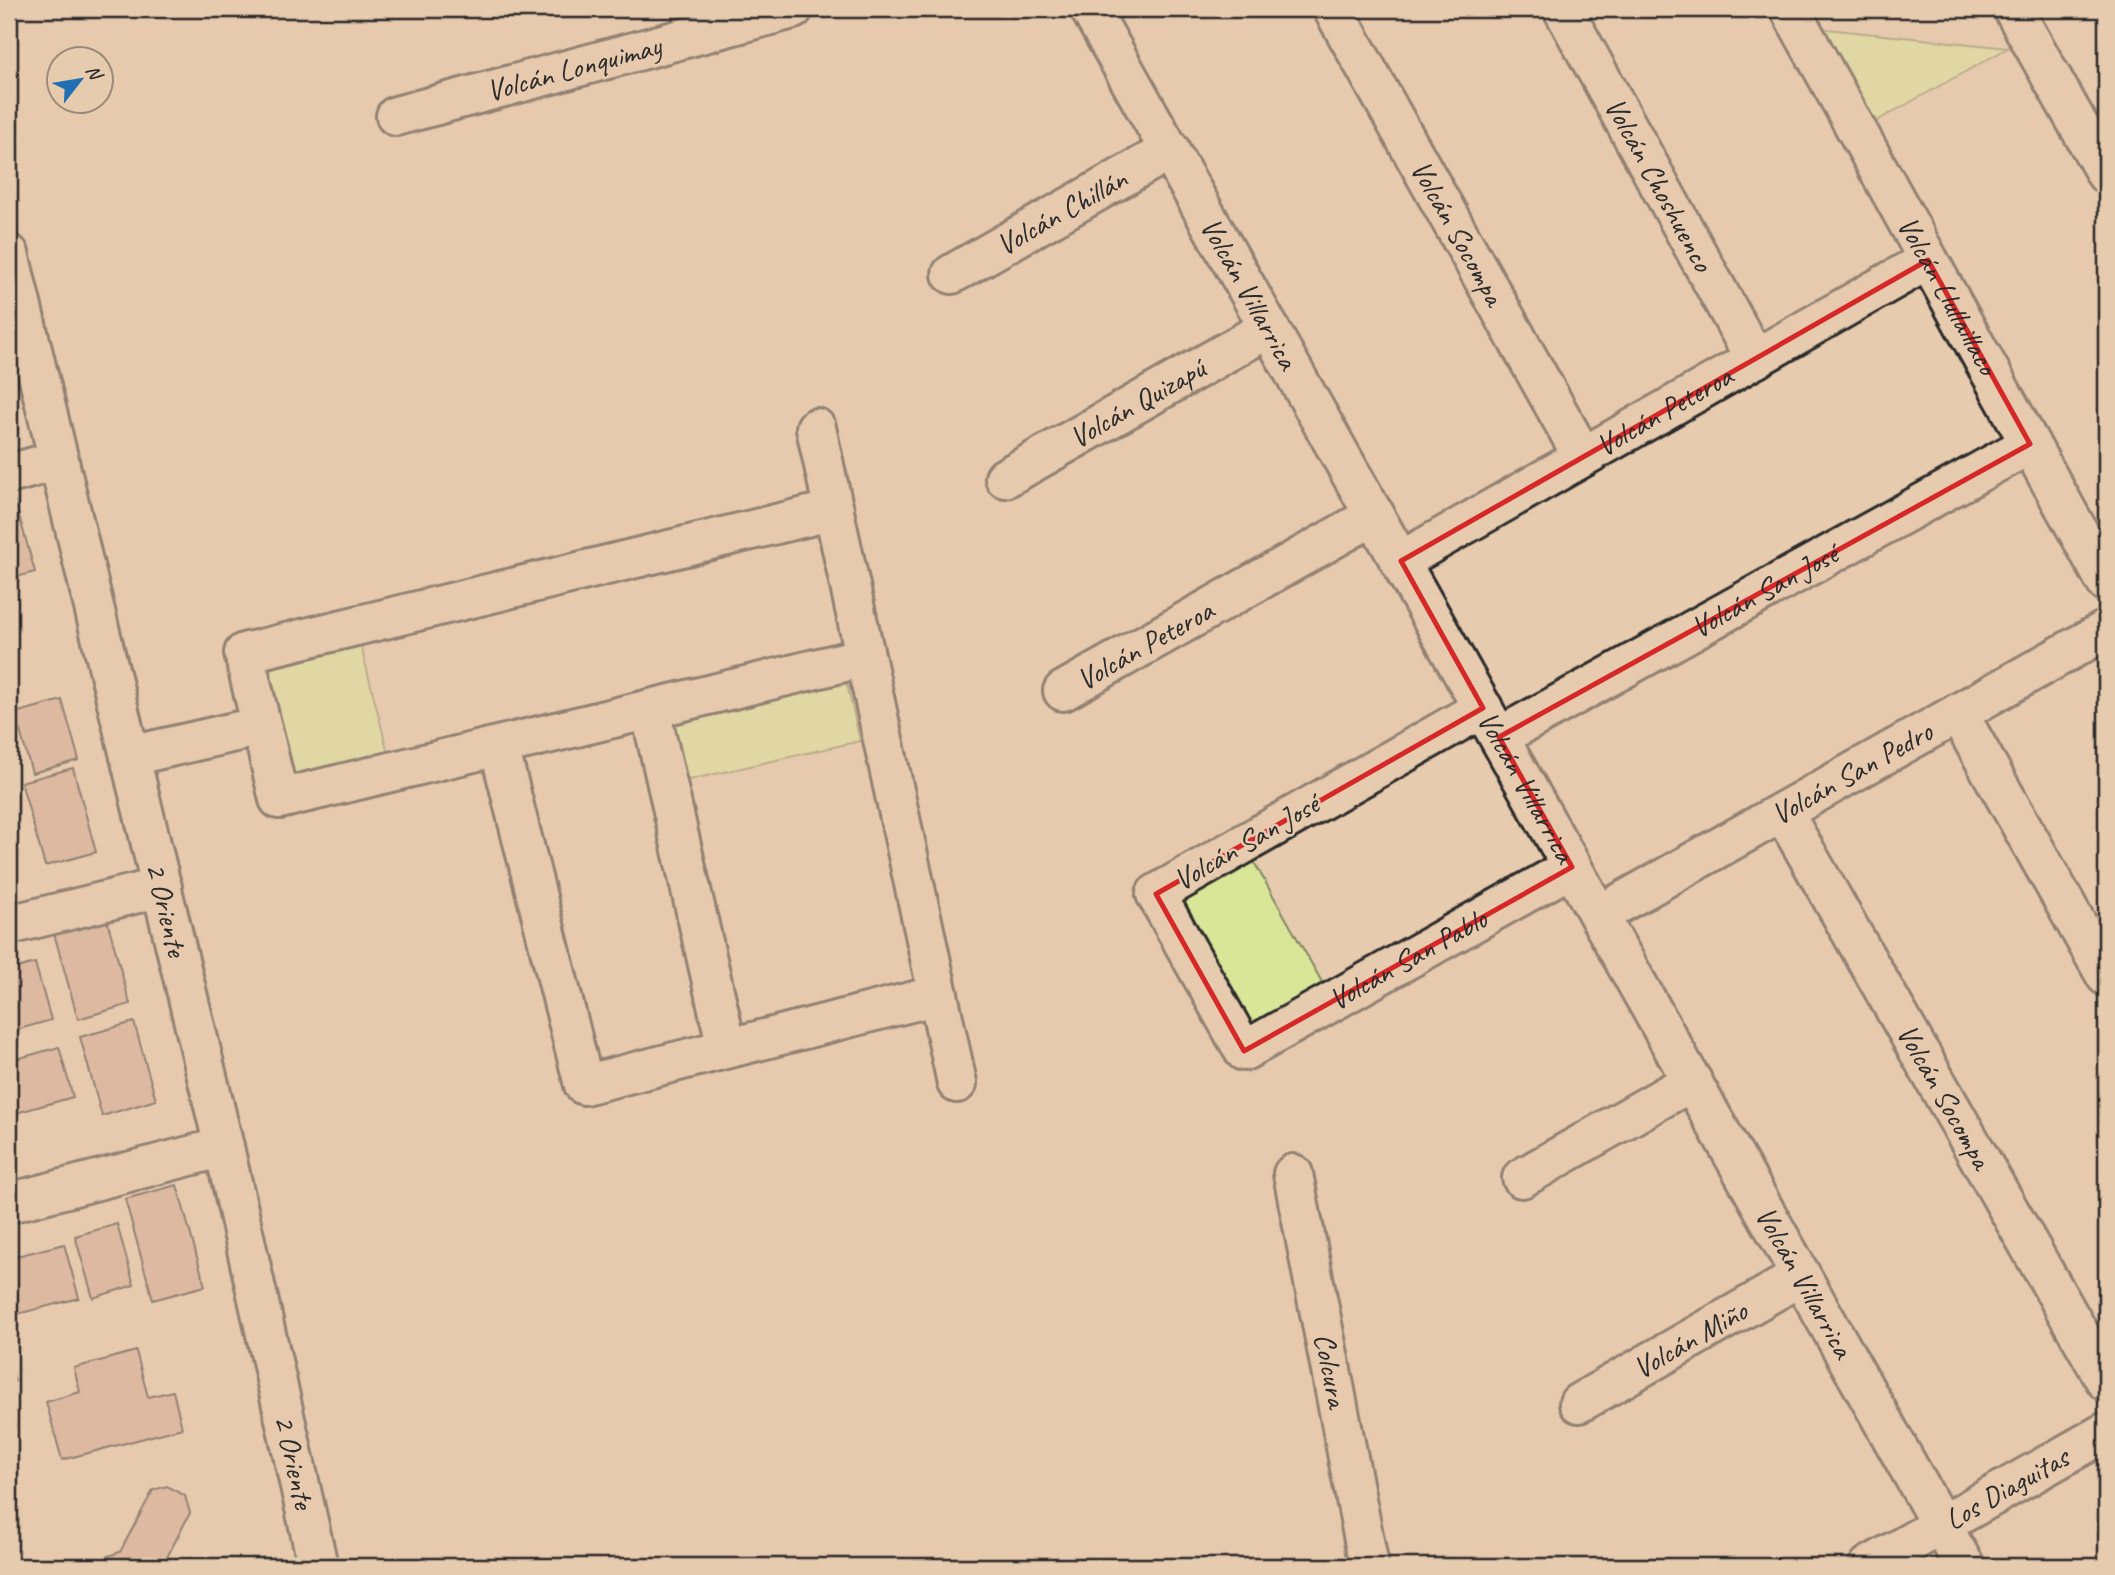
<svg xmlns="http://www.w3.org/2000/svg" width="2115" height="1575" viewBox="0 0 2115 1575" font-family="Caveat,sans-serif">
<rect width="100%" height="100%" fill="#e7cbae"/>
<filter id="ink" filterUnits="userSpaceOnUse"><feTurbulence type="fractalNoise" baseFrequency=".0143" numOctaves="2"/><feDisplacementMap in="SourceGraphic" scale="14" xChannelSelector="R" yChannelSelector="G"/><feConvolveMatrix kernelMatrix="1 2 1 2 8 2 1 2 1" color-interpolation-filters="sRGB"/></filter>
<g filter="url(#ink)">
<g fill="#d9e698" stroke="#828862" stroke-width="2">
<polygon points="1817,28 2008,48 1871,124"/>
<polygon points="361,646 390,761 294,785 265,670"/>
<polygon points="846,680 860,741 680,782 666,721"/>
<polygon points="1250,855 1327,991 1249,1036 1171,900"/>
</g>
<g fill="#d1a590" stroke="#2b2b2b" stroke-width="2">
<polygon points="9,487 11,487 35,572 9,579"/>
<polygon points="62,700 79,760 32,773 15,713"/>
<polygon points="73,768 96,852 45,866 21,782"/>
<polygon points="106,916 130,1004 78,1019 53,930"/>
<polygon points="35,963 51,1020 9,1032 9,970"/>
<polygon points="134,1022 156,1100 102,1116 80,1037"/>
<polygon points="59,1047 73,1097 9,1115 9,1061"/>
<polygon points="177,1185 205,1286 153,1300 125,1199"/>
<polygon points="117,1224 134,1285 93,1298 75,1236"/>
<polygon points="64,1244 79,1298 10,1316 9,1258"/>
<polygon points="136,1351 148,1397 173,1391 182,1428 62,1460 46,1402 80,1392 74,1368"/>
<polygon points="9,1359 15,1381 9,1383"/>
<polygon points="167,1486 185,1496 190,1513 163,1565 182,1559 184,1566 92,1566 91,1562 120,1552 153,1490"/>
</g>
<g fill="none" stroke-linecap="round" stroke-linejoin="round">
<g stroke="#2b2b2b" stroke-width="44">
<g id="street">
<path id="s1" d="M1090 9 1941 1525"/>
<path id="s2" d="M1333 9 1583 457"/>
<path id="s3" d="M1563 9 1755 359"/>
<path id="s4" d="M1790 9 2106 582"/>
<polyline points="2013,9 2106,174"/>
<path id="s5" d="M396 116 793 9"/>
<path id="s6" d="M9 254 224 1147 318 1566"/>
<path id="s7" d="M952 274 1170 150"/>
<polyline points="816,428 957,1083"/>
<polyline points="9,474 59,460"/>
<path id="s8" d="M1005 478 1269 328"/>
<polyline points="834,510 244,653 279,799 865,657"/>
<path id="s9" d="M1401 561 1928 260"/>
<path id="s10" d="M1063 691 1375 515"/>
<path id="s11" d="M1483 708 1156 894 1244 1051 1572 867"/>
<polyline points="650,709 727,1048"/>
<polyline points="1958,713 2106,976"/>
<path id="s12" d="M1499 737 2030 444"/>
<polyline points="499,746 584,1085 938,995"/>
<polyline points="130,756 261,726"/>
<path id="s13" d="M1783 812 2106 1381"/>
<path id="s14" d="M1599 915 2106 630"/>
<polyline points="9,925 162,887"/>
<path id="s15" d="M1293 1174 1369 1566"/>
<polyline points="1522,1178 1692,1081"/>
<polyline points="9,1203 224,1147"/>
<path id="s16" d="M1579 1403 1801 1276"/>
</g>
</g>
<g stroke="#2b2b2b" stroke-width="44">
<g id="secondary">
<polyline points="1941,1525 1965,1566"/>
<path id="s17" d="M1869 1566 2106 1432"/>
</g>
</g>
<use href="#street" stroke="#e7cbae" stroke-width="38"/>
<use href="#secondary" stroke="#e7cbae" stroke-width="38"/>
</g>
</g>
<path d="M0 0H2115V1575H0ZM1928 260 2030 444 1499 737 1572 867 1244 1051 1156 894 1483 708 1401 561Z" fill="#e7cbae" fill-opacity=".55" fill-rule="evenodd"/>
<path fill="none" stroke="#d62828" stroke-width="5" stroke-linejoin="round" d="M1928 260 2030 444 1499 737 1572 867 1244 1051 1156 894 1483 708 1401 561Z"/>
<g text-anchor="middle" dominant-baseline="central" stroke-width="5" stroke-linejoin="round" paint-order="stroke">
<g font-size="30" fill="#2b2b2b" stroke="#e7cbae">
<text stroke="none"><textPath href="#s5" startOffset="184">Volcán Lonquimay</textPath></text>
<text stroke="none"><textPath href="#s3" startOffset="200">Volcán Choshuenco</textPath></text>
<text stroke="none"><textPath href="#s7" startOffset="126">Volcán Chillán</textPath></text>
<text stroke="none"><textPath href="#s2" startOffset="256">Volcán Socompa</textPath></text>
<text stroke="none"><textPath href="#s1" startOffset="326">Volcán Villarrica</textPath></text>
<text stroke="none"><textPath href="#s4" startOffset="327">Volcán Llullaillaco</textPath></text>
<text stroke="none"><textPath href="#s8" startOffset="152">Volcán Quizapú</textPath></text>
<text stroke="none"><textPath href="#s9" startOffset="303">Volcán Peteroa</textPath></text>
<text stroke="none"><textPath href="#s12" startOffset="303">Volcán San José</textPath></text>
<text stroke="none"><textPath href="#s10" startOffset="94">Volcán Peteroa</textPath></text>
<text stroke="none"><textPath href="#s14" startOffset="290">Volcán San Pedro</textPath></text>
<text stroke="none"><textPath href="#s1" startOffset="892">Volcán Villarrica</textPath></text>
<text transform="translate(1246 842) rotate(-30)">Volcán San José</text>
<text stroke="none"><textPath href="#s6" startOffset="674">2 Oriente</textPath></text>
<text stroke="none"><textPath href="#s11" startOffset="744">Volcán San Pablo</textPath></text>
<text stroke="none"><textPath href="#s13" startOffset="327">Volcán Socompa</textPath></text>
<text stroke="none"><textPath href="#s1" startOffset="1460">Volcán Villarrica</textPath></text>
<text stroke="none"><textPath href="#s16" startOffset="128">Volcán Miño</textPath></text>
<text stroke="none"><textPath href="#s15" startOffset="200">Colcura</textPath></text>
<text stroke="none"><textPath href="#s6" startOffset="1241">2 Oriente</textPath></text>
<text stroke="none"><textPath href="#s17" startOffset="158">Los Diaguitas</textPath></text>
</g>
</g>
<rect width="2115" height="1575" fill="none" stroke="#e7cbae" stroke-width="35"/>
<rect x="18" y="18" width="2080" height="1540" fill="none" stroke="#2b2b2b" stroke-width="2.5" filter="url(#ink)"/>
<g transform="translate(80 80) rotate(59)"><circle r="33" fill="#e7cbae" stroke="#9c8b7a" stroke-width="2"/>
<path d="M0-5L12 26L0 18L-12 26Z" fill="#1f6fb2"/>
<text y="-10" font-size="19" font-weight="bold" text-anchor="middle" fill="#2b2b2b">N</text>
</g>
</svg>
